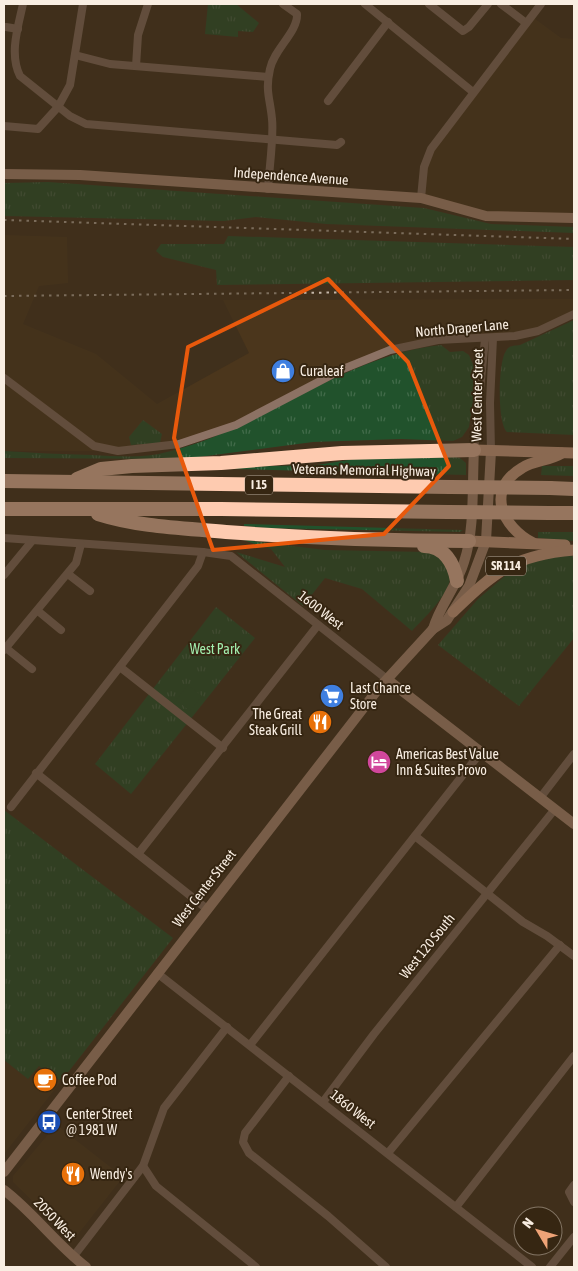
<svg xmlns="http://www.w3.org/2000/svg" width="578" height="1271" viewBox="0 0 578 1271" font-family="'Asap Condensed',sans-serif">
<defs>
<pattern id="grass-tufts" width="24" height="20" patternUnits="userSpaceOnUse" patternTransform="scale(1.25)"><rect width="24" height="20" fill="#21522c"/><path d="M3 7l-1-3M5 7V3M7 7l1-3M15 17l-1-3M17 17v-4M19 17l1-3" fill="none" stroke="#426b4a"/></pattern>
</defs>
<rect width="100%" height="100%" fill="#40301c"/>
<g fill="#4b361c">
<polygon points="531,16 561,38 574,39 574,218 486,216 421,198 431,149"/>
<polygon points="4,235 67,237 68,283 39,286 23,324 96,354 157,404 249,353 223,300 574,299 574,314 538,331 438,340 390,350 236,425 179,444 118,451 4,451"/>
<polygon points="4,1060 28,1079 39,1066 53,1078 62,1080 4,1154"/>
<polygon points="54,1123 123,1177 75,1238 70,1241 65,1238 43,1211 13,1182 13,1176 51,1131"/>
</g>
<g fill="url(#grass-tufts)">
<polygon points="208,4 236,4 259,23 253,32 238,31 238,37 205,34"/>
<polygon points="48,182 424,208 491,224 574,227 574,233 326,224 256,217 224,221 4,216 4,183"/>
<polygon points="228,236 574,247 574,280 217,285 216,270 163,257 156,251 161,244 224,244"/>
<path d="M574 320V435L507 432C497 423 498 362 506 351 509 345 514 346 520 345Z"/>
<path d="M441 345 450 352 463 351 469 355 474 367V394L469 427 462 437 453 441 401 439 313 442 183 459 4 458V451C33 453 62 454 91 455 116 456 142 459 167 452 263 429 341 356 441 345Z"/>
<polygon points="143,420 162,434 160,443 131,445 129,437"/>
<polygon points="455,457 460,458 466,463 466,475 232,469 232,467 317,465 361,458"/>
<polygon points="542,466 574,466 574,476 541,475"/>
<polygon points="244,524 463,530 460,532 267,528 244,526"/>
<polygon points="538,532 574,532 574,541 538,538"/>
<path d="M243 540 325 550 428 552 440 556C443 561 449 568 450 574 453 592 423 619 412 631L362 589 325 578 303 606 236 552 285 567 271 549Z"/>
<polygon points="565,555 574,556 574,638 519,706 438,645 478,599 505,576 504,573 535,559"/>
<polygon points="216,607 255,638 131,794 95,764"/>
<polygon points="4,810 173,938 62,1080 53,1078 39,1066 28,1079 4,1060"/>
</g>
<polygon fill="#21522c" points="188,685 202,696 190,711 176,700"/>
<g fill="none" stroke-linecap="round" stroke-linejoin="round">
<g stroke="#8c7264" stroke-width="8">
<path d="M23 4C18 27 9 54 20 76L70 116 86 124 337 145 341 142"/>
<polyline points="365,4 473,92"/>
<polyline points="429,4 463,31 469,27 488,4"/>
<polyline points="501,4 526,23"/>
<polyline points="6,27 18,29"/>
<polyline points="75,55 110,64 268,77"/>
<polyline points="136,66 138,35 148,4"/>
<polyline points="328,101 388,22"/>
<polyline points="4,126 38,129 58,107 70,85 83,4"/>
<path d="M268 189C269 170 274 137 272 119 270 98 265 91 270 69 274 49 298 32 297 14L283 4"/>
<polyline points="421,198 424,167 431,149 541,4"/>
<polyline points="4,378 94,446 118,451 179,444 236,425 343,369 390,350 438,340 515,336 538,331 574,314"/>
<polyline points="474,450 485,339"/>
<polyline points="491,451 490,403 493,338"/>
<polyline points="4,538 203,552 231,556 388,680"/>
<polyline points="68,574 90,591"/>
<polyline points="4,575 32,541"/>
<polyline points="38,611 61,630"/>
<polyline points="6,648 32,669"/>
<polyline points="4,650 76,563 81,544"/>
<polyline points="120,667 223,748"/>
<polyline points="36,773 207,909"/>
<polyline points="540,798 574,754"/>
<polyline points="11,807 198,566 203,552"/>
<polyline points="415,836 523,922 547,936 574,956"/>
<polyline points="138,854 318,625"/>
<polyline points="157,973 532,1267"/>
<polyline points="250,1045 481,752"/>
<polyline points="289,1076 245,1133 243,1142 249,1153 328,1216 386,1267"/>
<polyline points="323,1102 374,1034 555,809"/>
<polyline points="388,1153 560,945"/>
<polyline points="143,1166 156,1186 256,1267"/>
<polyline points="574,1185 569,1192 574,1202"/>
<polyline points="456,1207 574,1056"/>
<polyline points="73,1257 143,1166 164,1108 227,1027"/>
<polyline points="550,1267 574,1237"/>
</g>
<g stroke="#bd957f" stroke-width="10">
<polyline points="4,174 80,175 421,198 486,216 574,218"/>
<path d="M433 629C440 605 457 586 464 562 475 530 472 485 474 450"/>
<polyline points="388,680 574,824"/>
<polyline points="4,1172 379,688 433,629 447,620 469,586 486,541 491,451"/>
<path d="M4 1190C34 1213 56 1244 86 1267"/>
</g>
<g stroke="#e4af93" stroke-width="11">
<polyline points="474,450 574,453"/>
<polyline points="469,541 565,545"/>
<path d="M533 543C502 527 485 490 522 468 534 460 549 461 562 453"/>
<path d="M453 612C495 572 513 555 574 550"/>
</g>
<g stroke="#fecbb0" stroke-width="14">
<polyline points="77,479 101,469 132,466 221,463 342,453 474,450"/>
<polyline points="4,481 450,487"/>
<polyline points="550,488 574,489"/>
<polyline points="4,509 221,509 448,512"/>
<polyline points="549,513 574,513"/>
<path d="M98 514C139 527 183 528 226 532 307 538 387 541 469 541"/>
<path d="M424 546C444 546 454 563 457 581"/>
</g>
<g stroke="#c3b6a8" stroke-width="2" stroke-dasharray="2.5 5" stroke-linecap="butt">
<polyline points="4,220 574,239"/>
<polyline points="4,296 574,290"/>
</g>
<g stroke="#fecbb0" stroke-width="14">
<polyline points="450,487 550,488"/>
<polyline points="448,512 549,513"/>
</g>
</g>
<path d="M0 0H578V1271H0ZM328 279 408 362 449 466 384 534 213 550 174 438 188 347Z" fill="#40301c" fill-opacity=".55" fill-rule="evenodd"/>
<path fill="none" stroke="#e8590c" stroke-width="4" stroke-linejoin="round" d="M328 279 408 362 449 466 384 534 213 550 174 438 188 347Z"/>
<defs>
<g id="shop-disc" transform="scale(1.25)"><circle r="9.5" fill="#3f7fe0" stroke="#362612"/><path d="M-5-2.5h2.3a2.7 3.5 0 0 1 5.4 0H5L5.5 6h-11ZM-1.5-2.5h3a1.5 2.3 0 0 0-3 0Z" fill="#fff"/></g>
<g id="supermarket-disc" transform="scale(1.25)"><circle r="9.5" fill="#3f7fe0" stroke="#362612"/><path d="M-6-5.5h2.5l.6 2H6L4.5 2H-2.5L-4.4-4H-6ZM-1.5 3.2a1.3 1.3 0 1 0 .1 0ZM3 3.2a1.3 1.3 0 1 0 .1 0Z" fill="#fff"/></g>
<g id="restaurant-disc" transform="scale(1.25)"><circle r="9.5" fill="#e8710a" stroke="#362612"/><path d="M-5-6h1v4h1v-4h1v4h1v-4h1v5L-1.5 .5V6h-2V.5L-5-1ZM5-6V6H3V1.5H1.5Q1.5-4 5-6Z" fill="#fff"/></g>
<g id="hotel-disc" transform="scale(1.25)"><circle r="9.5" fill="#d1479c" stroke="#362612"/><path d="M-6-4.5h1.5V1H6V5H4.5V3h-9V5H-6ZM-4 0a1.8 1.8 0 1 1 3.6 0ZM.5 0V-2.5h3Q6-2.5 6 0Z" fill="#fff"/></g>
<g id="cafe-disc" transform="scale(1.25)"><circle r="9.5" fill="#e8710a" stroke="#362612"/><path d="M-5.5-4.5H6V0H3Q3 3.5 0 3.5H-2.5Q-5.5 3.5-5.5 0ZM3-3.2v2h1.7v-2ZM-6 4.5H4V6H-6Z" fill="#fff"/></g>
<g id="bus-disc" transform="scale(1.25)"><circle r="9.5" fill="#1a4fb4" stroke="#362612"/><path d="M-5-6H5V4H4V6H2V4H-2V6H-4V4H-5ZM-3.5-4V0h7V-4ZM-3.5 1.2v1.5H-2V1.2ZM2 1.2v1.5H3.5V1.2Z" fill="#fff"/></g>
</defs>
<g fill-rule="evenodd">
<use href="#shop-disc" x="283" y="371"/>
<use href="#supermarket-disc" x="332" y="696"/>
<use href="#restaurant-disc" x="320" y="722"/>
<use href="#hotel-disc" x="379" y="762"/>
<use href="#cafe-disc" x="45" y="1080"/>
<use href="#bus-disc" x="49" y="1122"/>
<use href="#restaurant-disc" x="73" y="1174"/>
</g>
<g text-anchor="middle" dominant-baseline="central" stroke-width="4" stroke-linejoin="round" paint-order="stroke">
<g fill="#362612" stroke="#beb2a4" stroke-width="1">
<rect x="245" y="475.5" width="28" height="19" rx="4"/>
<rect x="486" y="556.5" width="40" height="19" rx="4"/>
</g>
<g font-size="12" font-weight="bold" fill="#f9eee2">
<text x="259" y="485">I 15</text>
<text x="506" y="566">SR 114</text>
</g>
<g font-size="14" fill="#f9eee2" stroke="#362612">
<text transform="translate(291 176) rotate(4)">Independence Avenue</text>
<text transform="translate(462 328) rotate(-5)">North Draper Lane</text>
<text transform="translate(477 395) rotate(-89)">West Center Street</text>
<text transform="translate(364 470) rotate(1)">Veterans Memorial Highway</text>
<text transform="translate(321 610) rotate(38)">1600 West</text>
<text transform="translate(204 888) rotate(-52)">West Center Street</text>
<text transform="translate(427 946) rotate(-51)">West 120 South</text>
<text transform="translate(353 1109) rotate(38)">1860 West</text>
<text transform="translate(55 1219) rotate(46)">2050 West</text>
</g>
<g font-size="14" fill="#f9eee2" stroke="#362612" text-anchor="start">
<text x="300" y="371">Curaleaf</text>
<text x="350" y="688">Last Chance<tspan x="350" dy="16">Store</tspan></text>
<text x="302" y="714" text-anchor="end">The Great<tspan x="302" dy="16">Steak Grill</tspan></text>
<text x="396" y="754">Americas Best Value<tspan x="396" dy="16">Inn &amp; Suites Provo</tspan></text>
<text x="62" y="1080">Coffee Pod</text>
<text x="66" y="1114">Center Street<tspan x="66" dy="16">@ 1981 W</tspan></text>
<text x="90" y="1174">Wendy's</text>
</g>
<g font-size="14" fill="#a2eeae" stroke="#362612">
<text x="215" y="649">West Park</text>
</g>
</g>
<rect width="578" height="1271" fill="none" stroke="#f9eee2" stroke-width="10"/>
<g transform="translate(538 1231) rotate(308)"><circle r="24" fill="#362612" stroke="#847665"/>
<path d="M0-4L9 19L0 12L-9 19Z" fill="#efa377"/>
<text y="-8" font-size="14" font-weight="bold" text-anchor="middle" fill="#f9eee2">N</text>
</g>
</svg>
